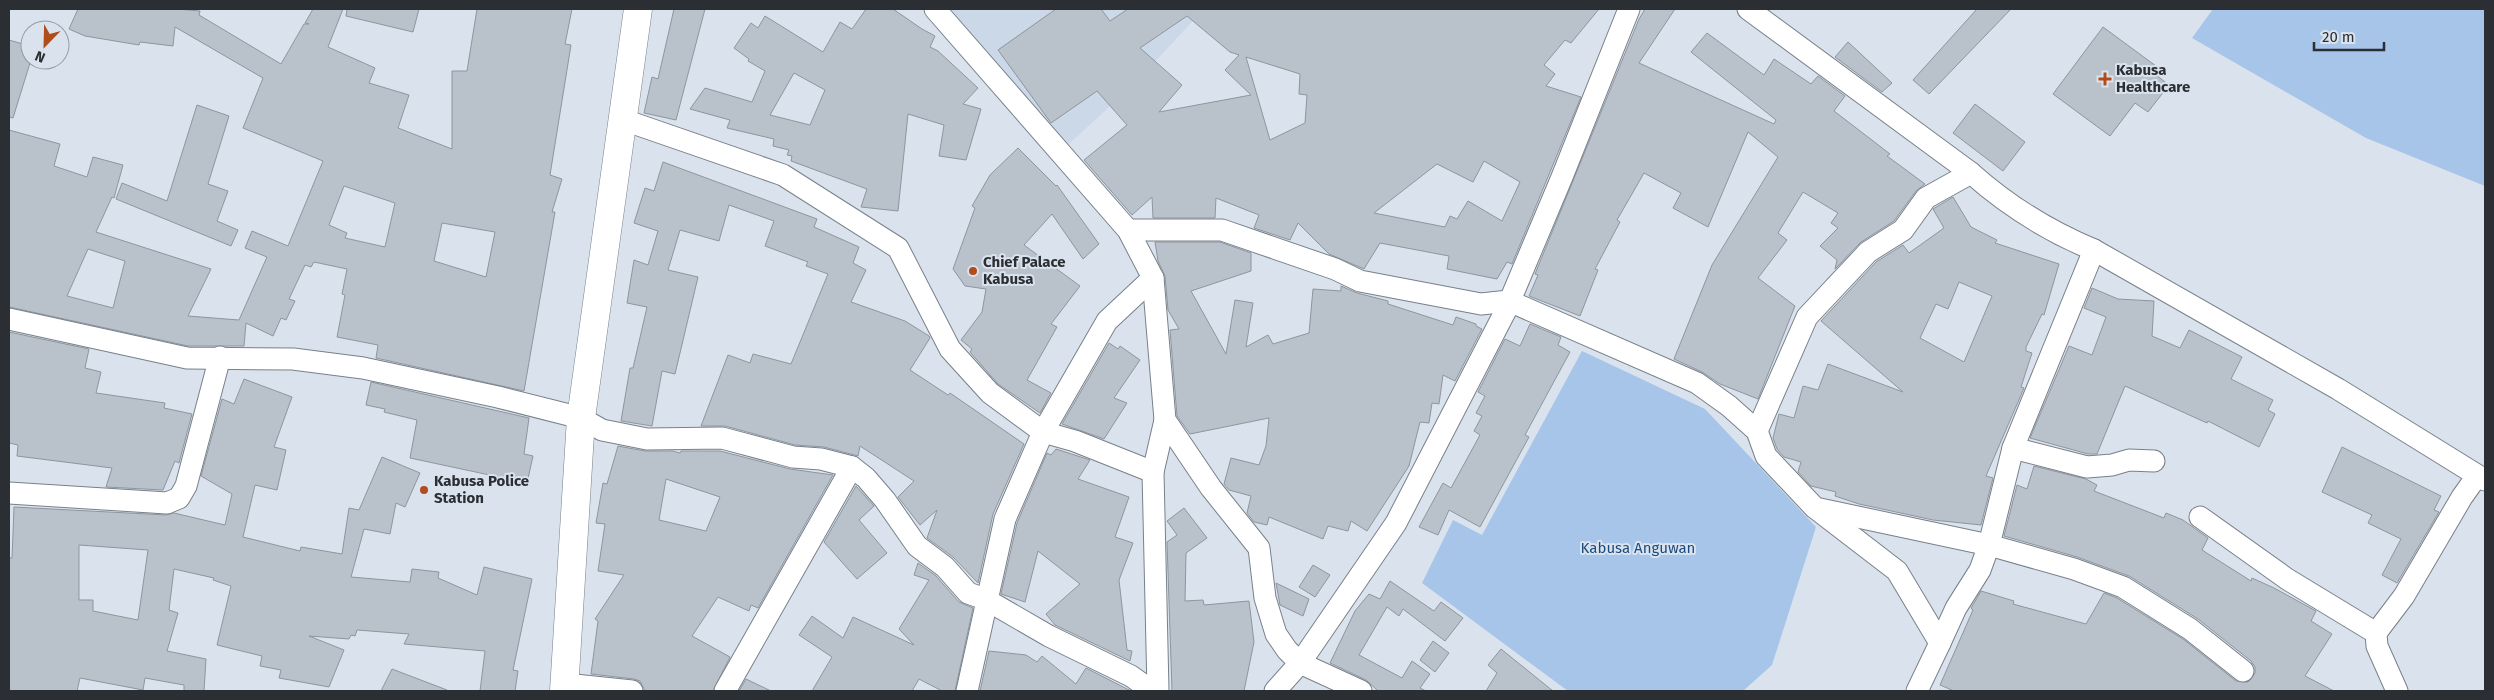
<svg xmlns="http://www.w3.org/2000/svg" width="2494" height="700" viewBox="0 0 2494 700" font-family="'Fira Sans',sans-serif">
<rect width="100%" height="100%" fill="#dae3ed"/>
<polygon fill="#cad8e8" points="935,9 1204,9 1133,85 1060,152"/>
<g fill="#a6c5e9">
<polygon points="2213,9 2485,9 2485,186 2366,138 2192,38"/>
<polygon points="1582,351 1705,409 1816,527 1772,665 1743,691 1568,691 1422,583 1453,520 1482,535"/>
</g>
<g fill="#b9c1cb" stroke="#8d959e" fill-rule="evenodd">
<path d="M78 9H178L200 11 199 15 281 64 304 24H309L305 23 313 9H343L328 47 375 68 369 83 409 95 398 128 452 149V71H467L477 9H572L565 44 571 45 550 175 562 179 552 212H555L524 391 376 358 378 345 337 337 345 295 342 294 347 269 314 262 311 267 305 265 289 299 295 301 286 320 281 318 273 336 246 323 244 346H188L9 307V130L60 144 54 166 87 177 93 157 123 165 114 198 112 197 96 232 211 269 188 316 239 320 267 257 245 248 252 231 288 246 323 161 243 128 263 78 175 27 173 46 140 42 139 45 85 36 69 29ZM344 186 395 203 385 247 345 238 347 233 329 225ZM442 223 495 232 486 277 434 261ZM88 249 125 261 113 308 67 296Z"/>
<polygon points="347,9 419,9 413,32 346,16"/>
<polygon points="674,9 705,9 676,120 644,113 652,77 658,79"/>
<path d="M866 9H893L922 29 935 36 930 47 938 51 978 88 963 104 981 109 966 160 939 156 944 125 908 114 898 211 861 207 867 189 791 161 792 156 787 155 789 150 773 146 774 139 727 128 730 120 690 109 705 88 752 102 765 71 748 61 749 59 734 48 751 23 758 28 765 16 823 52 840 22 852 29ZM794 73 825 90 810 125 770 115Z"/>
<path d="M1056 9H1101L1110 21 1128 9H1599L1571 43 1565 40 1544 65 1555 74 1546 86 1581 97 1512 264 1507 262 1497 279 1447 269 1449 256 1380 243 1364 269 1329 254 1298 223 1290 240 1254 228 1259 215 1216 198 1215 218H1153L1152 197 1132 215 1084 160 1127 125 1097 91 1051 123 998 50ZM1187 16 1230 52 1239 55 1225 70 1251 95 1159 112 1182 85 1140 48ZM1246 57 1300 74 1299 94 1307 95 1305 123 1270 140ZM1484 161 1520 182 1502 221 1468 201 1457 219 1450 216 1445 227 1374 213 1437 164 1473 182Z"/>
<polygon points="1645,9 1675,9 1639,63 1774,124 1776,120 1691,52 1707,33 1764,75 1774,59 1811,84 1818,76 1845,96 1834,111 1890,154 1887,156 1925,184 1916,191 1894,221 1861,242 1835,269 1837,260 1820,246 1838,228 1831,223 1838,213 1803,192 1778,233 1787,240 1758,278 1795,306 1758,399 1720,384 1702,372 1674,359 1712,265 1778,157 1748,132 1708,227 1673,208 1681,193 1644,173 1617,220 1620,222 1595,269 1598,270 1580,316 1529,296 1538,275 1535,274 1639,19"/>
<polygon points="1977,9 2011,9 1929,94 1913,80"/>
<polygon points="2103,27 2160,69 2156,75 2169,85 2148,112 2135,103 2110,136 2053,94"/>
<polygon points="9,40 30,46 30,63 13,118 9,117"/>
<polygon points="1848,42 1892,83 1882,92 1835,57"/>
<polygon points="1975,104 2025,142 2003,171 1953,133"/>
<polygon points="197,105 229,116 208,184 228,191 217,221 238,230 231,246 116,199 122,183 167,201"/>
<polygon points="1018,148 1056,186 1057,185 1099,244 1083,259 1052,214 1024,245 1080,286 1051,324 1057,327 1027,380 1051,393 1040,413 998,384 970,352 972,349 961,340 982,312 986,289 965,286 953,269 975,208 972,206 990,175"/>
<polygon points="663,162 817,219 814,227 859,247 853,263 866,270 851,302 905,321 929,336 930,338 910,370 948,395 950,393 1024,444 993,514 978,583 953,557 927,538 937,510 920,525 898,497 914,481 860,446 858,456 824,447 795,445 725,426 701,426 728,355 750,363 753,354 791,364 828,274 806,266 808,262 765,246 774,221 729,205 719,241 680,230 668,270 698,277 675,374 662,371 652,426 621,421 630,368 633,368 647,307 627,303 634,260 648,265 658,231 634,223 645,188 654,191"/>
<path d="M1953 197 1971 227 1997 240 1995 243 2059 264 2044 315 2042 314 2026 347V351L2032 353 2021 387 2024 388 1986 476 1993 478 1981 525 1933 520 1859 504 1835 496 1836 492 1811 486 1798 472 1801 462 1784 457 1777 449 1773 438 1779 414 1794 418 1803 386 1818 390 1828 364 1903 392 1821 321 1876 262 1903 245 1909 253 1944 228 1933 209ZM1959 282 1992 296 1964 362 1920 338 1936 304 1948 309Z"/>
<polygon points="1155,242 1220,242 1251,253 1251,271 1191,291 1226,354 1235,300 1253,303 1246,347 1268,335 1273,344 1309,333 1313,289 1341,291 1341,286 1357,293 1388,301 1388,304 1453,325 1456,317 1476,324 1476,326 1482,329 1455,381 1443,375 1439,404 1432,403 1429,423 1420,422 1409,466 1367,531 1351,521 1348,531 1328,526 1323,539 1269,517 1267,525 1254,522 1247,513 1251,496 1229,490 1224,484 1231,458 1259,465 1266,446 1269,418 1190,434 1177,416 1170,330 1179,329 1168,310 1165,276 1158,261"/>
<polygon points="2092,288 2118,299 2154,301 2152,336 2180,348 2189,330 2242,357 2231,379 2273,400 2268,410 2275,414 2259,447 2208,421 2207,423 2125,386 2097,454 2088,454 2030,438 2069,346 2092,355 2106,317 2084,308"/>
<polygon points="1530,324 1561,337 1558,345 1570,352 1525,435 1529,437 1480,527 1449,510 1438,535 1419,527 1443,483 1451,488 1480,435 1474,431 1482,416 1476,413 1485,396 1478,392 1505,339 1520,346"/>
<polygon points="9,332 89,349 85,368 101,372 96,393 165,403 164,408 192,414 179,463 175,461 163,490 106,487 112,468 17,456 18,445 9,443"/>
<polygon points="1109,343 1118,349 1120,346 1140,360 1114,398 1127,403 1104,439 1062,424"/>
<path d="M244 379 292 397 274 447 286 450 277 490 255 485 243 537 300 551 301 547 342 554 349 508 359 510 382 457 420 473 405 507 396 503 390 534 364 529 351 577 410 582 412 569 439 572 438 578 477 595 484 567 532 579 513 670 518 671 515 691H480L485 651 404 644 409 634 357 630 355 636 351 635 349 639 309 636 344 650 329 687 279 678 281 670 260 666 262 656 217 645 231 586 213 580 214 578 174 569 169 610 178 613 167 651 206 659 204 691H184V685L145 678 143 690 80 678 77 691H9V558H12L14 507 166 515 174 513 225 525 232 494 201 476 222 399 234 404ZM79 545 148 550 138 620 93 611V600H79Z"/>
<polygon points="371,382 529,418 524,454 533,456 527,483 410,458 417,420 384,412 385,409 366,405"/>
<path d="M618 446 645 451H673L680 453 681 451H720L790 469 833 475 758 608 751 605 749 611 718 597 692 636 730 657 713 691H645L640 681 634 679 591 674 598 621 595 619 624 575 598 571 605 524 596 523 603 483 607 484ZM666 479 720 497 706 531 659 520Z"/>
<polygon points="2342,447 2441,496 2434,510 2439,512 2397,583 2382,575 2401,539 2368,523 2372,515 2322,492"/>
<polygon points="1056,449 1090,460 1078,479 1129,497 1115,537 1133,543 1119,580 1127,650 1132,651 1130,661 1055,625 1046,614 1080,584 1038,551 1025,602 1001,594 1017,523 1047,453 1051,455"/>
<polygon points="2034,466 2086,479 2097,485 2094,491 2164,518 2166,513 2183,520 2208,538 2202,550 2251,581 2252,578 2274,588 2316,611 2311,621 2332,634 2305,676 2334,691 1954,691 1940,685 1973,610 1971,608 1981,591 2014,601 2013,604 2086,624 2104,593 2117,598 2183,639 2236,681 2248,682 2255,673 2255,667 2251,661 2198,619 2129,576 2077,557 2004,536 2017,485 2027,489"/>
<polygon points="856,486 874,506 859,520 887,553 857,579 824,542"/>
<polygon points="1184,508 1207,538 1186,553 1185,601 1203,600 1204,605 1249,601 1254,642 1244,691 1172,691 1167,542 1177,535 1167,521"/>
<polygon points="918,563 936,576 959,602 973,608 955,691 942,691 919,679 912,691 812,691 832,657 799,635 812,616 843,638 853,617 914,645 899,629 929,580 914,575"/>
<polygon points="1313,565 1330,575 1315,597 1299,587"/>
<polygon points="1390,581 1434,611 1441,602 1463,618 1445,641 1403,609 1399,616 1387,607 1359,655 1402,678 1412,661 1430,674 1420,688 1426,691 1378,691 1366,680 1330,663 1355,611 1369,594 1380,599"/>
<polygon points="1276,583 1309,599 1303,616 1280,605"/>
<polygon points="1433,641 1449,653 1435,672 1420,660"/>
<polygon points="1501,649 1553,691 1486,691 1497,673 1488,665"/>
<polygon points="989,651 1026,655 1037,662 1042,656 1076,684 1086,668 1131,691 980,691"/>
<polygon points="392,669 447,690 447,691 381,691"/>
<polygon points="746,679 771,691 739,691"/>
</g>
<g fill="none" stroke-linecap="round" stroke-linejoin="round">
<g stroke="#788089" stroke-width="23">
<g id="street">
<polyline points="935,9 1128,230 1153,278 1165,420 1211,488 1259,548 1265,598 1276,634 1287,650 1300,663 1361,691"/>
<path d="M1748 9 1971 173C2008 206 2048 231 2094 250L2338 389 2485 480"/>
<polyline points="624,120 783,175 898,248 950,349 990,393 1043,432 1075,441 1153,472"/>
<polyline points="1128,230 1222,230 1335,269 1360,281 1481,304 1509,301 1697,383 1729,406 1757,431 1766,456 1815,508 1897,571 1940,643 1917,691"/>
<polyline points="9,319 187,358 293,359 363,368 498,397 581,418 602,430 647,439 722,438 793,457 821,459 852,467 866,478 885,500 917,546 945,567 968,593 985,599 1049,636 1131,676 1152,691"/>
<polyline points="1757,431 1807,317 1868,252 1903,230 1926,198 1971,173"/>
<polyline points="2013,448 2087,467 2112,465 2129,460 2154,461"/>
<polyline points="9,493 167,503 179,498 186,486 220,357"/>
<polyline points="1820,509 1989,545 2074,569 2123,587 2190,629 2243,671"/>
<polyline points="2200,517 2287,579 2376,633"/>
<polyline points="1940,643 1956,608 1980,570 1989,545 2013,448 2094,250"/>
<polyline points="565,684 632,691"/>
<polyline points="725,691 852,467"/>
<polyline points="967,691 1005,519 1043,432 1107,321 1153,278"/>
<polyline points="1158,691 1153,472 1165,420"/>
<polyline points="1275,691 1300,663 1396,523 1506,310 1562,177 1629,9"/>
<polyline points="2397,691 2377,646 2376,633 2404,596 2462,497 2477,476"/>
</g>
</g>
<g stroke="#788089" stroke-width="29">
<polyline id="secondary" points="564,691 581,418 638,9"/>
</g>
<use href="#street" stroke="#fff" stroke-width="21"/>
<use href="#secondary" stroke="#fff" stroke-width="28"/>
</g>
<g fill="#b14c1b" stroke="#dae3ed" stroke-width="2">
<path d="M2102.5 71.5h5v5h5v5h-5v5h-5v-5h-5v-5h5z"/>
<circle cx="973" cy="271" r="5"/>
<circle cx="424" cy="490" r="5"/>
</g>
<g text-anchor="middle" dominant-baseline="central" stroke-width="4" stroke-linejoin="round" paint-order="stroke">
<g font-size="15" font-weight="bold" fill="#2b2e32" stroke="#dae3ed" text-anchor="start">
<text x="2116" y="70">Kabusa<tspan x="2116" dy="17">Healthcare</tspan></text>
<text x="983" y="262">Chief Palace<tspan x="983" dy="17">Kabusa</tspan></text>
<text x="434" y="481">Kabusa Police<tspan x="434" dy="17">Station</tspan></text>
</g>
<g font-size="15" fill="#1a4b80" stroke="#dae3ed">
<text x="1638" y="548">Kabusa Anguwan</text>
</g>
</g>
<rect width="2494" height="700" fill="none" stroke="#2b2e32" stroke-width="20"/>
<g transform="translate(45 45) rotate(203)"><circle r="24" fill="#dae3ed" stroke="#949ba2"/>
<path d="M0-4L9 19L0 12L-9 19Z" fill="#b14c1b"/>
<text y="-8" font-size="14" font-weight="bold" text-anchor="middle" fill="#2b2e32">N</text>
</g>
<path d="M2314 42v8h70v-8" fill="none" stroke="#2b2e32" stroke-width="2.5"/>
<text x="2322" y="42" font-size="15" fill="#2b2e32" stroke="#dae3ed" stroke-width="4" paint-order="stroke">20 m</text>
</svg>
